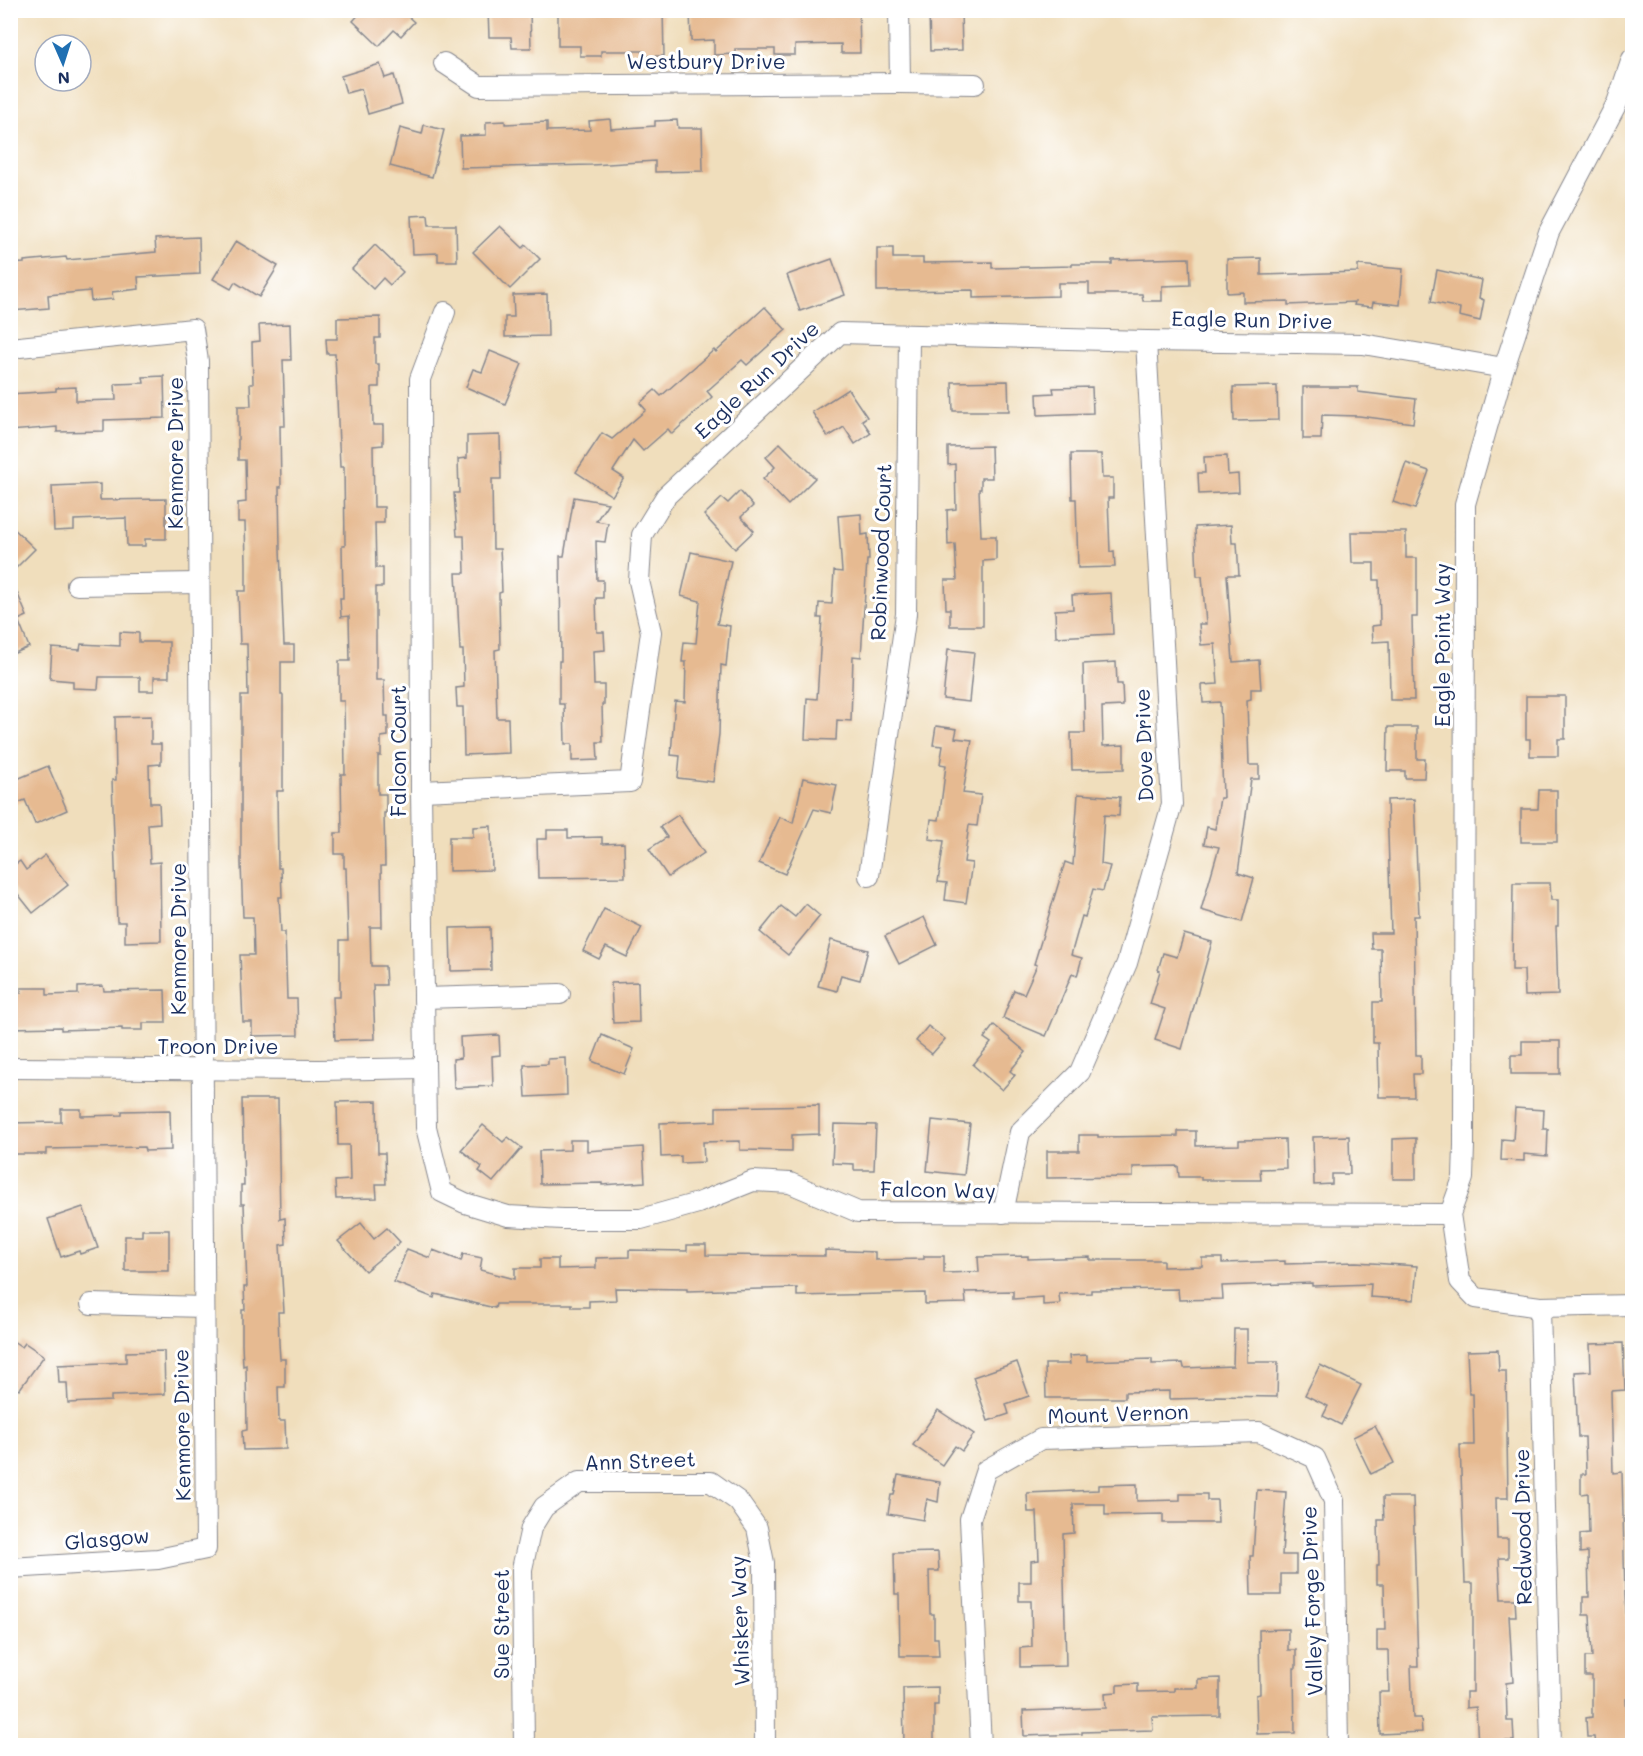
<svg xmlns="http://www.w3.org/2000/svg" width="1643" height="1756" viewBox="0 0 1643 1756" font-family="Mali,sans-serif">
<rect width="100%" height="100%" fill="#fff"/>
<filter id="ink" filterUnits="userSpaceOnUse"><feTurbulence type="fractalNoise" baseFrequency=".0167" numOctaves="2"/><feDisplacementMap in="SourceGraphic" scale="12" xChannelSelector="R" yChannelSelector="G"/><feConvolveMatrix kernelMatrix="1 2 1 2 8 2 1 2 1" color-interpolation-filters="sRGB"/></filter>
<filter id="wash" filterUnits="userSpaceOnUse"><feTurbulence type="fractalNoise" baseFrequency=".008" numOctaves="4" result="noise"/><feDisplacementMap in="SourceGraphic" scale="24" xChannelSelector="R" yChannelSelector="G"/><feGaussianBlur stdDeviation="1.35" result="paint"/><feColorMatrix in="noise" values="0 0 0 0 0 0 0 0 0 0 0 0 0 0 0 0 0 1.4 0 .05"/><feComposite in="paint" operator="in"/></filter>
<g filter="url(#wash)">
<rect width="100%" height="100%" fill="#f0debc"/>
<g id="blocks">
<g fill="#e6ba91">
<polygon points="363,10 401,10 414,22 401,36 394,30 379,46 353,21"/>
<polygon points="488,10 530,10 531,48 512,48 511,37 489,37"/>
<polygon points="663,10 664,56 643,56 643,51 601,51 601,56 580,56 580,46 558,46 558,11"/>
<polygon points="690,10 774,11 774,15 818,14 818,11 859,10 860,53 841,53 841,44 795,45 795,55 775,55 775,49 735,49 735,54 714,55 714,40 691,41"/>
<polygon points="929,10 961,10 962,50 930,51"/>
<polygon points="380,64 385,78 394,75 402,104 368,114 361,89 346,93 341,76"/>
<polygon points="610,119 611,129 655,126 655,121 677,120 678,128 702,128 703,171 655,172 655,161 592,165 461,168 460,136 486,135 486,122 505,121 505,124 547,122 547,131 590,130 589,121"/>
<polygon points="424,125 444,130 432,177 390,166 400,128 422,134"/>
<polygon points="428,215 429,225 456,225 457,261 438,261 438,253 413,254 411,216"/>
<polygon points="500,226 523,248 526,245 540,259 510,289 473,252"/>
<polygon points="199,237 200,274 138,277 139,289 112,292 113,299 91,301 90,291 48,295 49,308 10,311 10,264 24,263 24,261 66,257 67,260 156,252 155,239"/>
<polygon points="236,241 278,266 259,297 235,282 231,289 213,279"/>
<polygon points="375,245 403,272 390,285 383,278 373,289 352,269"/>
<polygon points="877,248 893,248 893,258 923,258 923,263 992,262 992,268 1072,266 1072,264 1112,264 1112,260 1189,258 1190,285 1162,286 1162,301 1143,301 1142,294 1089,294 1089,283 1058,283 1058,296 973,298 973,290 877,291"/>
<polygon points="1261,258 1261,275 1358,272 1358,265 1403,269 1400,305 1373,302 1372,307 1354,305 1355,302 1288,305 1288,301 1243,302 1243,292 1227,293 1227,259"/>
<polygon points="832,259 845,295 800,311 787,275"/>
<polygon points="1437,270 1482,280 1479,298 1484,300 1480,321 1459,316 1460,308 1431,302"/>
<polygon points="547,294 548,336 505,337 505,317 514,317 513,295"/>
<polygon points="765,307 786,330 747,365 742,360 707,391 712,397 672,434 668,429 643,451 633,440 613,471 624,478 612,496 576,472 602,433 612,439 646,410 640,403 655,390 661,396 714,350 716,352"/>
<polygon points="380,317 380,338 375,338 375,364 379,364 379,387 372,387 373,425 383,425 383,445 373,446 374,507 384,507 384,523 375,523 376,568 383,568 383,587 376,587 376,680 384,680 385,716 388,716 388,736 381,737 381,756 378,756 378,794 386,794 386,813 384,813 385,866 381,866 382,927 370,927 371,966 385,966 386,985 373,985 375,1039 335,1040 333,997 340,997 340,940 348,940 346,868 344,868 344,854 335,854 335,833 342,833 341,774 345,774 344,701 339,701 339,661 350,661 349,616 341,617 340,598 343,598 342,546 345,546 344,467 340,467 335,354 327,354 326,339 337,339 337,318"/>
<polygon points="290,324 291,360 283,360 285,426 280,426 281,487 279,487 280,550 284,645 294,645 294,662 281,662 281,695 283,695 283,791 277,791 278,868 281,868 282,897 279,897 281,932 285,932 287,999 297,999 298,1035 252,1036 252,1022 243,1022 240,955 254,955 253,917 243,917 241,864 241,696 248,696 247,644 240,644 238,591 246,591 246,563 245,522 238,522 238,503 246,502 245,460 238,460 238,406 251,406 250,384 253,384 252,342 260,341 259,325"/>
<polygon points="490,351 522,364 505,404 466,387 473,369 482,372"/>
<polygon points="164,376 165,418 104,420 104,431 57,432 57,427 10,431 10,394 56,391 56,388 76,387 76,401 116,400 115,384 144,383 143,377"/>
<polygon points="1008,381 1009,411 953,411 952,382"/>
<polygon points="1277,386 1278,420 1234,421 1233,387"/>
<polygon points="1092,387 1093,413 1038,415 1037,394 1054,393 1053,388"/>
<polygon points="1303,387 1358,387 1358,392 1416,399 1413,423 1359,416 1322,415 1321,439 1303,439"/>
<polygon points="848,389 867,417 862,420 871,433 855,444 844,427 828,437 812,412"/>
<polygon points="500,435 501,479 492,479 493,549 500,549 501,565 502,592 499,593 500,649 495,650 497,718 508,718 509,753 464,755 463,707 457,707 456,688 464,687 463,650 460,650 456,573 465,573 464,536 457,536 454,493 459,493 458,459 467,458 467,436"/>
<polygon points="780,443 815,478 788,505 763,479 775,467 766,457"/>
<polygon points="991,446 992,478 981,478 981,489 979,489 981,536 996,536 996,560 983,561 983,626 950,626 950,609 946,609 945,580 957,580 955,544 948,545 947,510 956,509 955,464 948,465 948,447"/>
<polygon points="1071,454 1101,454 1102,478 1113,478 1113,498 1108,498 1110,552 1114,551 1115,567 1078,568 1076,499 1072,499"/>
<polygon points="1227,456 1228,475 1238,474 1239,492 1199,494 1198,473 1205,473 1204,457"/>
<polygon points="1406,463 1429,471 1415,509 1393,502"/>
<polygon points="100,484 100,500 166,499 166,539 145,539 145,546 127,546 126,518 74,520 74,530 54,531 52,486"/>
<polygon points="740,491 753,506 741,517 754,531 735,549 704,515 722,498 728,503"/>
<polygon points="574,497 608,503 596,521 608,523 605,542 596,541 597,580 603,580 603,598 596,598 597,632 604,632 605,650 593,651 594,685 604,685 604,704 602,704 603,742 597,742 598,760 572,761 572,744 565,744 564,704 559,704 559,661 561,661 560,556 564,556"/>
<polygon points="861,514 862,535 868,534 869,560 867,560 861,657 853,656 851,721 837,720 836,740 805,739 807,698 817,699 822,618 818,618 819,603 832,604 834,571 842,572 838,516"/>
<polygon points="10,525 35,549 10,574"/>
<polygon points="1231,525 1232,543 1237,543 1239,575 1227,575 1233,662 1259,660 1261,689 1251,689 1251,699 1247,700 1249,765 1259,765 1259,779 1251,779 1238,873 1254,878 1242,922 1201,910 1219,847 1204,844 1207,827 1215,829 1220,798 1223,798 1220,702 1203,703 1202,685 1218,684 1215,644 1201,645 1199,624 1206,624 1202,576 1197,576 1195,527"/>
<polygon points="1351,532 1406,532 1406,558 1417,558 1417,617 1412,617 1414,700 1390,700 1389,641 1373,642 1372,626 1380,625 1379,580 1374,580 1374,563 1352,563"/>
<polygon points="691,552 731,561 717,624 730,626 726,666 721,665 719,734 713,782 678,778 680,756 671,755 675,701 685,702 686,662 682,662 684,642 696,643 700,601 681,596"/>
<polygon points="11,578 27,616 18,620 29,647 10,655"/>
<polygon points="1111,593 1113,634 1056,637 1055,610 1073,609 1072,595"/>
<polygon points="120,632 139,633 139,642 169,642 169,677 154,677 154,691 140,691 140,677 99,677 98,689 73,688 73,681 50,679 52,648 80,650 81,644 120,646"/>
<polygon points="948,649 974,652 969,702 943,699"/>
<polygon points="1116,662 1117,684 1122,684 1123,706 1102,707 1103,746 1124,745 1124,769 1072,770 1071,733 1085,733 1083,664"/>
<polygon points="1526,696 1565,696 1565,739 1558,739 1558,756 1530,756 1530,739 1526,739"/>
<polygon points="151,716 151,744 161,744 161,764 149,765 150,803 159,803 160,823 148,824 150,863 160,862 161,941 125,942 125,922 117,922 112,780 116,780 115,717"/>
<polygon points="936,726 957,729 955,738 972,740 963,793 981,795 977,826 969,825 964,862 972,863 966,903 945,900 947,883 938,882 944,841 929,839 931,819 939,820 946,765 940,764 943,746 933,745"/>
<polygon points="1388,727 1417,727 1417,759 1425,759 1424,778 1405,778 1405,771 1387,771"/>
<polygon points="48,766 67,810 35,824 25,800 15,804 10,794 10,782"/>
<polygon points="803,778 837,785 831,813 814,809 785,874 759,863 780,817 793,823"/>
<polygon points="1539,790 1557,790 1557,842 1521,842 1521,809 1538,809"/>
<polygon points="1078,794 1120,797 1119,816 1104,815 1101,864 1110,866 1103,891 1093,889 1085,917 1082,916 1071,955 1082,958 1077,976 1072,974 1046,1036 1003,1018 1014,990 1024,994 1037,965 1034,964 1065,862 1073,865"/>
<polygon points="1414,799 1419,916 1414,916 1416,1055 1421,1055 1421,1074 1413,1074 1414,1097 1379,1097 1378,1043 1373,1043 1373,1002 1382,1002 1381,949 1372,949 1371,933 1391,933 1387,800"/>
<polygon points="678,815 704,853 668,877 649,849 667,837 660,827"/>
<polygon points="491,826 492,870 449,871 449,837 473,837 473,827"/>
<polygon points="547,830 568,830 568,838 602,837 602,844 624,843 625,877 538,878 537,839 547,839"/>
<polygon points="45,855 68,885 33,913 10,884 10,868 20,861 26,870"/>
<polygon points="1513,883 1550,883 1551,900 1558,900 1558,926 1556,926 1558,995 1525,996 1524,970 1512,970"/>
<polygon points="806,904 820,916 788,955 760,932 781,906 795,917"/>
<polygon points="604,909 642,927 627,957 606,947 599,959 583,951"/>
<polygon points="924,917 937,945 899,964 885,936"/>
<polygon points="490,927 491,970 451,971 450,928"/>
<polygon points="1184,934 1212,942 1182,1049 1155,1040 1165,1009 1150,1004 1160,971 1158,970 1163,953 1177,957"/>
<polygon points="831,940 868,950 860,980 841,975 837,991 818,986"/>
<polygon points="638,982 639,1022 613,1023 611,983"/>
<polygon points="103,986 104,991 165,990 166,1023 143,1023 143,1030 122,1030 122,1028 61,1030 61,1027 10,1028 10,994 21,993 21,988 47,988 47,995 78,994 78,987"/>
<polygon points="994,1025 1026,1052 1010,1071 1015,1075 1002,1090 973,1065 991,1043 984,1038"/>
<polygon points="928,1026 945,1039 932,1054 916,1041"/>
<polygon points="499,1035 500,1055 492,1056 493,1086 454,1088 453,1059 461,1058 460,1037"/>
<polygon points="602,1035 634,1049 624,1074 592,1061"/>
<polygon points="1522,1041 1560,1041 1560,1074 1511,1074 1511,1055 1522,1055"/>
<polygon points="566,1058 567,1095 526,1097 524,1065 548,1064 548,1059"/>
<polygon points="242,1099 278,1099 280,1219 285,1218 286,1244 280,1245 284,1312 278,1312 279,1343 280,1359 285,1359 285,1387 278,1387 279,1421 285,1421 286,1449 243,1450 242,1431 247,1430 246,1365 243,1366 242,1344 242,1310 245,1310 244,1287 247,1287 244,1204 241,1204 241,1185 244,1185"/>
<polygon points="377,1101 378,1153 385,1153 386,1184 376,1184 377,1198 336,1199 335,1181 350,1180 349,1145 338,1145 337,1102"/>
<polygon points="819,1105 819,1134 792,1135 792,1151 740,1150 740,1141 703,1142 704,1162 681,1163 681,1156 661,1157 660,1123 716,1121 716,1107"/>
<polygon points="1515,1108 1544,1110 1543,1129 1548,1129 1547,1156 1524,1154 1524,1161 1501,1160 1502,1139 1513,1140"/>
<polygon points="61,1109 81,1109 81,1116 122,1115 122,1111 170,1110 171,1150 145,1151 144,1147 46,1149 46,1154 10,1154 10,1123 61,1122"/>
<polygon points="932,1120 970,1124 964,1175 927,1171"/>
<polygon points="834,1124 876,1125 874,1170 854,1170 854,1164 832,1163"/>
<polygon points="483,1125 503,1142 508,1137 522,1148 493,1182 479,1171 482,1167 461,1150"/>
<polygon points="1178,1131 1196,1131 1196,1146 1239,1145 1239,1140 1285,1139 1286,1168 1260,1169 1261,1180 1201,1180 1201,1177 1179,1177 1178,1166 1133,1167 1133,1177 1047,1178 1047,1151 1079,1151 1079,1135 1098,1135 1098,1137 1178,1136"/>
<polygon points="1349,1136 1350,1174 1332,1174 1332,1184 1314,1185 1313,1137"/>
<polygon points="1416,1138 1416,1179 1393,1179 1393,1139"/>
<polygon points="570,1140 587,1140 587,1151 643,1147 645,1182 602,1185 602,1183 540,1184 539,1151 570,1150"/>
<polygon points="83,1207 98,1248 80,1254 79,1251 61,1257 48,1219"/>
<polygon points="361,1223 374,1239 387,1228 400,1242 365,1271 338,1241"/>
<polygon points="142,1230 169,1230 169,1271 125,1271 125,1236 142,1236"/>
<polygon points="687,1245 706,1245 706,1255 825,1256 825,1250 875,1252 875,1260 924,1259 924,1256 944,1256 944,1273 979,1272 978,1257 1028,1256 1028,1259 1090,1257 1090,1260 1163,1260 1163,1267 1202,1266 1202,1258 1222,1258 1222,1263 1285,1261 1285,1264 1356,1262 1417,1266 1414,1300 1370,1297 1371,1284 1312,1286 1312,1283 1222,1286 1223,1299 1179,1300 1178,1289 1091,1290 1091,1293 1059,1294 1060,1304 1043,1305 1043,1297 1013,1299 1013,1291 965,1292 966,1303 925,1304 925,1293 797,1296 797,1288 687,1291 687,1289 615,1288 616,1300 589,1301 589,1307 572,1307 572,1304 496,1304 495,1308 435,1294 434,1298 394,1282 407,1249 430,1258 433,1250 461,1261 463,1254 482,1258 480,1270 515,1279 515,1268 540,1268 540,1259 558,1259 558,1269 596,1268 596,1258 629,1257 629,1250 687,1251"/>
<polygon points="1234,1329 1247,1329 1247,1362 1278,1362 1277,1397 1215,1396 1215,1398 1169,1399 1169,1391 1125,1392 1125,1398 1046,1398 1045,1364 1070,1364 1069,1356 1087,1355 1087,1361 1152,1359 1152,1364 1183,1363 1184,1368 1233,1366"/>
<polygon points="10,1339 22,1347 25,1343 44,1356 19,1390 10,1384"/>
<polygon points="1623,1343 1625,1390 1611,1391 1613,1473 1622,1472 1625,1595 1628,1643 1629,1699 1626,1699 1629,1746 1595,1746 1594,1737 1587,1737 1586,1718 1592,1717 1592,1676 1585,1676 1585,1657 1592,1657 1590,1615 1583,1615 1583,1597 1589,1597 1588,1552 1580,1553 1580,1534 1589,1533 1588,1493 1581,1494 1581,1474 1586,1474 1585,1437 1578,1437 1575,1372 1591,1371 1590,1344"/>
<polygon points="1498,1350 1499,1371 1506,1371 1508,1498 1496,1498 1497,1539 1508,1539 1508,1558 1499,1558 1501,1599 1515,1599 1516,1616 1509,1616 1513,1682 1506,1683 1507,1721 1513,1721 1514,1741 1506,1741 1506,1746 1478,1746 1476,1707 1466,1708 1466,1692 1473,1692 1473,1583 1465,1583 1460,1445 1474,1445 1473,1394 1469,1394 1467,1351"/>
<polygon points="164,1351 165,1394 111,1396 111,1401 68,1403 67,1383 59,1383 58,1365 126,1362 126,1352"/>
<polygon points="1017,1362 1029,1396 1006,1404 1009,1414 988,1421 973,1377"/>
<polygon points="1320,1365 1361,1385 1341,1425 1323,1416 1328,1406 1305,1395"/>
<polygon points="938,1410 974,1434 962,1451 955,1446 942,1465 913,1445"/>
<polygon points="1375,1426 1394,1463 1371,1474 1353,1437"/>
<polygon points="898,1475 940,1482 938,1502 927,1499 923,1520 888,1514 891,1495 894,1495"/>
<polygon points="1137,1484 1137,1501 1180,1500 1180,1494 1207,1494 1207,1500 1217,1500 1218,1523 1163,1523 1163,1514 1105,1515 1105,1504 1073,1504 1074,1533 1063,1534 1066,1666 1020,1667 1020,1648 1032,1647 1031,1601 1019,1601 1019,1582 1031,1582 1031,1561 1039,1560 1037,1512 1028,1512 1027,1493 1098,1490 1098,1485"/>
<polygon points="1257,1490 1286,1492 1282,1555 1296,1555 1296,1574 1281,1574 1281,1595 1251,1595 1250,1556 1253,1556"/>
<polygon points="1383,1497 1413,1497 1418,1666 1411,1666 1413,1718 1421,1718 1422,1732 1380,1734 1379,1692 1389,1692 1388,1650 1377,1650 1377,1630 1385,1630 1384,1584 1377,1584 1377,1565 1379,1565 1378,1520 1384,1520"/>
<polygon points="938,1552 939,1571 929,1571 930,1614 934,1614 934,1638 938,1638 939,1656 900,1656 899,1594 895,1594 894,1553"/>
<polygon points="1288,1629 1288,1650 1296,1650 1296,1668 1294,1668 1295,1733 1257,1734 1256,1695 1260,1694 1259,1630"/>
<polygon points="1220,1678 1220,1716 1152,1717 1153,1730 1082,1732 1082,1734 1024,1736 1023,1711 1106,1708 1105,1693 1117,1692 1117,1685 1138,1684 1138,1692 1174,1691 1174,1688 1198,1688 1198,1679"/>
<polygon points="938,1687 938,1705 934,1705 934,1746 904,1746 903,1688"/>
</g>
</g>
</g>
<g filter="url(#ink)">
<use href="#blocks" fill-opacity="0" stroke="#86868d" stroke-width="1.5"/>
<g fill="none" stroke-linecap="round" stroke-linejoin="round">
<g stroke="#86868d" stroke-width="22">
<g id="minor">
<polyline points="899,10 900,83"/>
<polyline points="1632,59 1617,103 1549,232 1504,368 1465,504 1464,1145 1463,1178 1450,1214 1460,1281 1476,1298 1540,1307 1632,1305"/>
<polyline points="444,63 479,86 900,83 975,84"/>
<polyline points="445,312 420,379 421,791 426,1127 442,1192 465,1203 508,1216 562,1219 641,1219 698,1203 753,1181 790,1183 858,1212 1450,1214"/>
<polyline points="10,348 193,329 198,361 206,1549 158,1559 10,1568"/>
<polyline points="77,585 198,583"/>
<polyline points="421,791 630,782 651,632 639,581 642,535 666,496 840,333 1146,341 1363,344 1504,368"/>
<polyline points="869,876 906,614 909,336"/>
<polyline points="424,998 560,994"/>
<polyline points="10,1068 319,1070 425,1068"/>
<polyline points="1003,1213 1020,1132 1080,1072 1127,963 1172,804 1146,341"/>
<polyline points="91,1304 204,1307"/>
<polyline points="1540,1307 1551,1746"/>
<polyline points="524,1746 522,1569 531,1528 544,1507 579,1482 711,1482 738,1501 757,1528 764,1563 765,1746"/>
<polyline points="981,1746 970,1519 986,1470 1041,1439 1259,1432 1315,1458 1334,1501 1338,1746"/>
</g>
</g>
<use href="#minor" stroke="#fff" stroke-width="20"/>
</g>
</g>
<g text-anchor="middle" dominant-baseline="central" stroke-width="6" stroke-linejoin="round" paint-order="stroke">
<g font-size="21" fill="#1b2f5e" stroke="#fff">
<text x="706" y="60">Westbury Drive</text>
<text transform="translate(1252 319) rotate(1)">Eagle Run Drive</text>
<text transform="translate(756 379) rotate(-43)">Eagle Run Drive</text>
<text transform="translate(174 453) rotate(-90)">Kenmore Drive</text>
<text transform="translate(880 552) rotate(-88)">Robinwood Court</text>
<text transform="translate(1441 645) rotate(-90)">Eagle Point Way</text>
<text transform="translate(1143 745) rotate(-92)">Dove Drive</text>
<text transform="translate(397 751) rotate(-90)">Falcon Court</text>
<text transform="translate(177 939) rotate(-90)">Kenmore Drive</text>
<text x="218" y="1045">Troon Drive</text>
<text transform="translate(938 1189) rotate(1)">Falcon Way</text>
<text transform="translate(1118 1413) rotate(-2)">Mount Vernon</text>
<text transform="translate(181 1425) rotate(-91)">Kenmore Drive</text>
<text transform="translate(640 1460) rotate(-2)">Ann Street</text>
<text transform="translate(1522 1527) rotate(-91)">Redwood Drive</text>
<text transform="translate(107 1538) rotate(-5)">Glasgow</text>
<text transform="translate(1311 1601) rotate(-92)">Valley Forge Drive</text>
<text transform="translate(739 1621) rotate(-92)">Whisker Way</text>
<text transform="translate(500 1624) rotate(-90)">Sue Street</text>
</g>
</g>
<rect width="1643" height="1756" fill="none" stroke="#fff" stroke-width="36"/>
<g transform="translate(63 63) rotate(177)"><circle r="28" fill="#ffffff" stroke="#a4acbf" stroke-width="1.5"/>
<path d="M0-4.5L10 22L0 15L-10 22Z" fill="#1f6fb2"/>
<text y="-9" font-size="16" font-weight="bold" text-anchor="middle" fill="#1b2f5e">N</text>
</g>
</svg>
